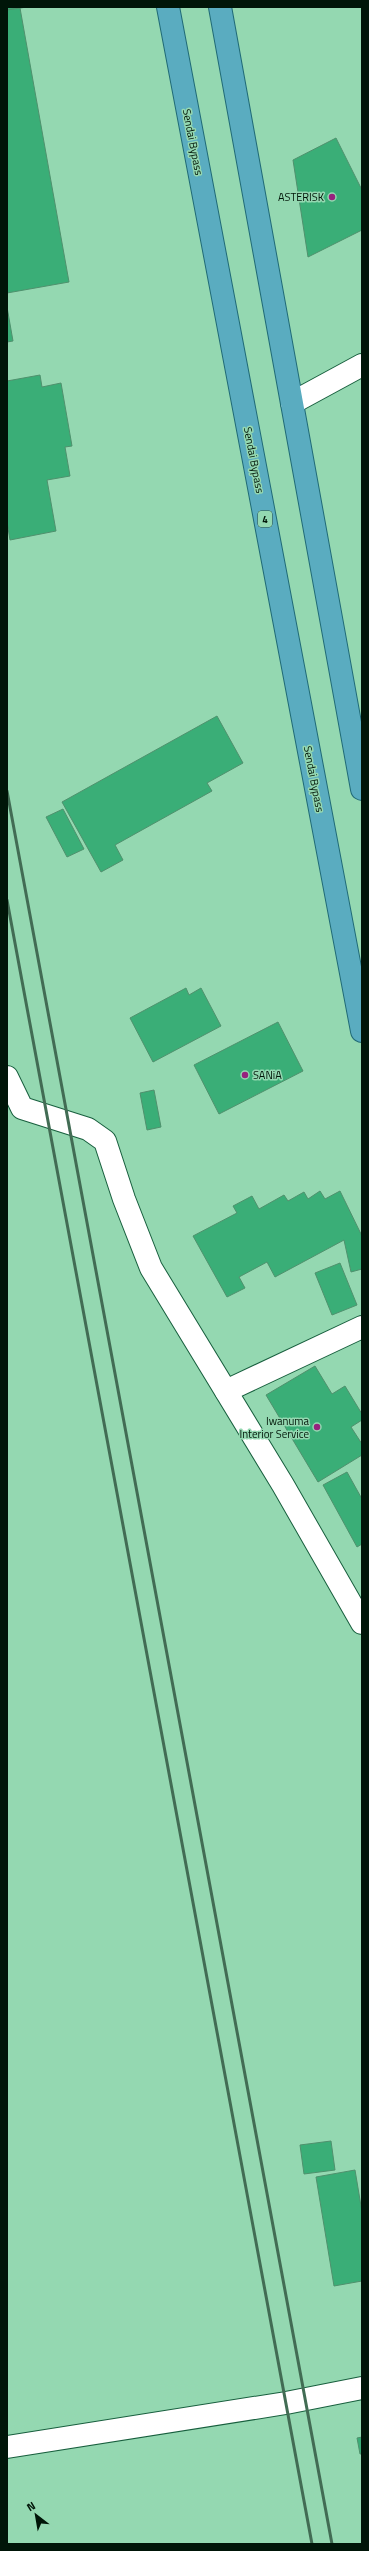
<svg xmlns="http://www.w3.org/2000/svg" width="369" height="2551" viewBox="0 0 369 2551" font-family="'Titillium Web',sans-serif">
<rect width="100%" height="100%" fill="#94d8b1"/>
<g fill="#3aae77" stroke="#4f916d">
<polygon points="7,7 27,7 7,10"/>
<polygon points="20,8 69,282 7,293 7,10"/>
<polygon points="336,138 362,190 362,230 308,257 293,160"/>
<polygon points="7,307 13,341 7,342"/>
<polygon points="40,375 42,387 61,383 72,446 65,447 70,476 47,480 56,531 10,540 7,522 7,381"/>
<polygon points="217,716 243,763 207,783 212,791 115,845 123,860 101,872 62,802"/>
<polygon points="63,809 84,849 67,857 46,817"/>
<polygon points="186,988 189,995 201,988 221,1026 153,1062 130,1018"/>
<polygon points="278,1022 303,1071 219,1114 194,1065"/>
<polygon points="154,1090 161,1127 147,1130 140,1093"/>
<polygon points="320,1191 325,1199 340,1191 362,1236 362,1269 351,1272 344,1240 275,1277 267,1262 239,1277 245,1288 227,1297 193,1236 237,1213 233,1206 252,1196 259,1209 284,1195 288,1201 304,1192 308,1199"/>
<polygon points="340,1263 357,1305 332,1315 315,1273"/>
<polygon points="315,1366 332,1394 345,1386 362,1414 362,1420 351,1427 362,1444 362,1455 318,1482 266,1395"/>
<polygon points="347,1472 362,1499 362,1544 357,1547 323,1485"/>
<polygon points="331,2141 335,2170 304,2174 300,2145"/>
<polygon points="355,2170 362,2212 362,2281 334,2286 316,2177"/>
<polygon points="362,2437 362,2454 360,2454 357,2438"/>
</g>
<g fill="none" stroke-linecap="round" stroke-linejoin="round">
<g stroke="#185f3e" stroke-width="24">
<g id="minor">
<polyline points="292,403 362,365"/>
<polyline points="7,1077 22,1108 88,1129 105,1141 124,1199 151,1268 283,1485 362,1623"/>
<polyline points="226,1391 362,1327"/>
</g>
</g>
<g stroke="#185f3e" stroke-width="24">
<polyline id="tertiary" points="7,2447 286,2403 362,2388"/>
</g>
<g stroke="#206a76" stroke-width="24">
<g id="trunk">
<polyline points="168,7 362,1031"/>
<polyline points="220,7 362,789"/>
</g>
</g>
<use href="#minor" stroke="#fff" stroke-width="22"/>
<use href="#tertiary" stroke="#fff" stroke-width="22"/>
<use href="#trunk" stroke="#5aacc0" stroke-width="22"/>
<g stroke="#426c54" stroke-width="3">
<polyline points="7,791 332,2544"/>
<polyline points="7,900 312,2544"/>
</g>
</g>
<g fill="#97227e" stroke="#94d8b1" stroke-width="1.5">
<circle cx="332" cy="197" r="4"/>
<circle cx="245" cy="1075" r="4"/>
<circle cx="317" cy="1427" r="4"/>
</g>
<g text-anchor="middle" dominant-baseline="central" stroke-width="3" stroke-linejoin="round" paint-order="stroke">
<rect fill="#94d8b1" stroke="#2c503b" stroke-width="1" x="258" y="511" width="14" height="16" rx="3"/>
<g font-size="10" font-weight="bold" fill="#001508">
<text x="265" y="519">4</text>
</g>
<g font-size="11" fill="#001508" stroke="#94d8b1">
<text transform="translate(193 142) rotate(79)">Sendai Bypass</text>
<text transform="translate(254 460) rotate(79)">Sendai Bypass</text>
<text transform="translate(314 779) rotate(79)">Sendai Bypass</text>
</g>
<g font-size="11" fill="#001508" stroke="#94d8b1" text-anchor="end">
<text x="324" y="197">ASTERISK</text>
<text x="253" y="1075" text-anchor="start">SANiA</text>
<text x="309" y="1421">Iwanuma<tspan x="309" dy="13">Interior Service</tspan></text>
</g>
</g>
<rect width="369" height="2551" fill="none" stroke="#001508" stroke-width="16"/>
<g transform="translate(36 2515) rotate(329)" stroke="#94d8b1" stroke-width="3" paint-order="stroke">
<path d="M0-3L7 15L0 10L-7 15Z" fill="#001508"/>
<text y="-6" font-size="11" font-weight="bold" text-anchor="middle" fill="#001508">N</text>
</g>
</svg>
